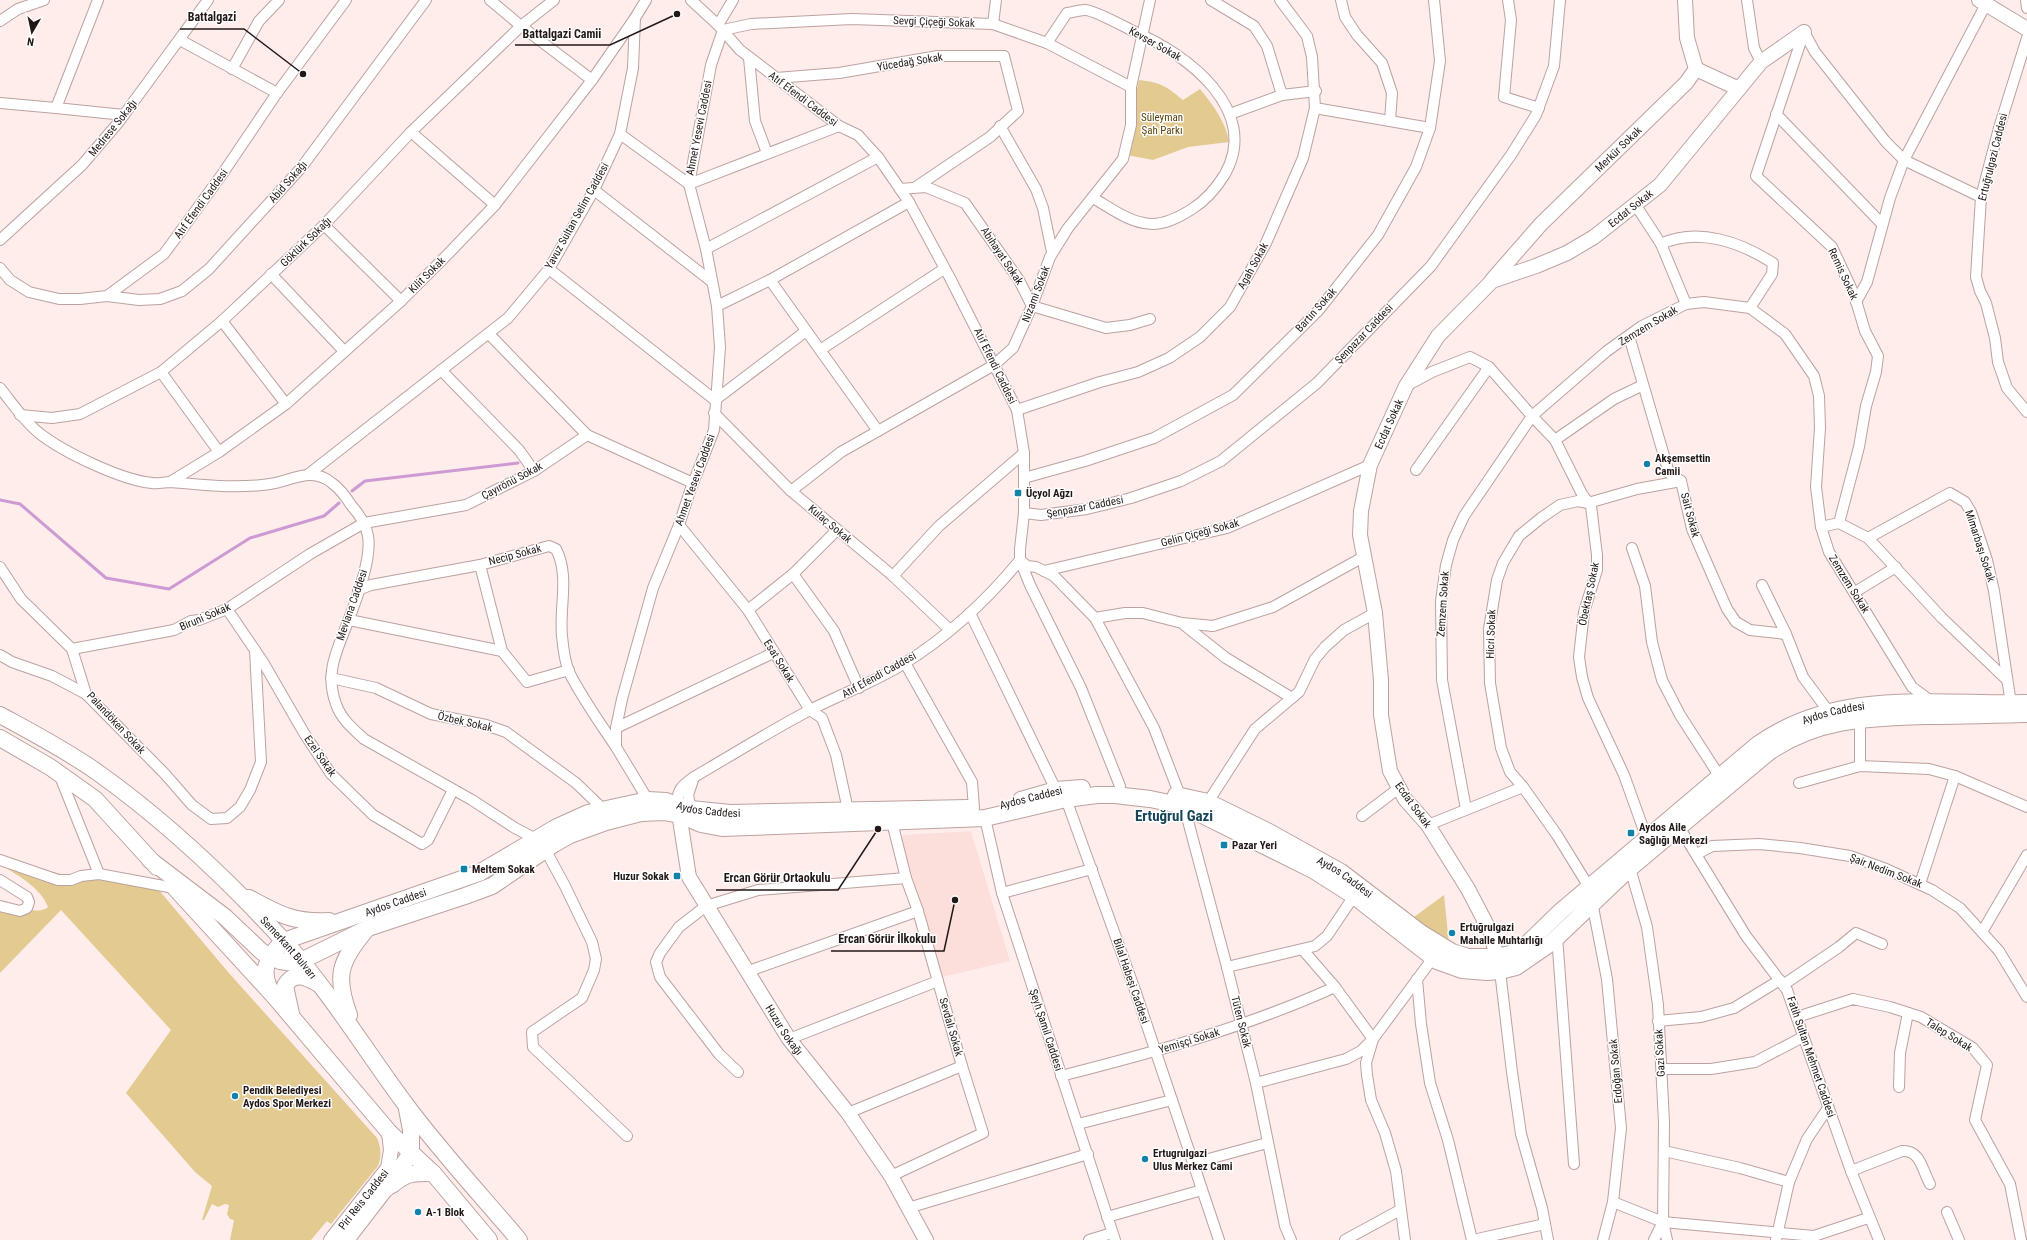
<svg xmlns="http://www.w3.org/2000/svg" width="2027" height="1240" viewBox="0 0 2027 1240" font-family="'Roboto Condensed',sans-serif">
<rect width="100%" height="100%" fill="#feedeb"/>
<polygon fill="#fcdfdb" points="971,831 1010,961 942,977 901,839 903,835"/>
<g fill="#e2ca91">
<path d="M1139 80C1161 82 1167 87 1183 100L1200 89C1213 105 1226 122 1229 142L1188 147 1153 160 1127 155 1128 134Z"/>
<path d="M0 865 34 867 65 875 158 889 228 972 377 1138C381 1148 382 1156 378 1166L331 1224 327 1221 311 1240H230L234 1220 230 1219 227 1214 229 1205 225 1204 218 1207 212 1204 204 1220H202L212 1186 195 1172 126 1093 171 1030 61 910 0 973V901C10 906 39 916 48 907 41 888 17 874 0 865Z"/>
<polygon points="1444,895 1449,944 1410,920"/>
</g>
<g fill="none" stroke-linecap="round" stroke-linejoin="round">
<g stroke="#cd9ad3" stroke-width="3">
<polyline points="352,491 365,481 518,463"/>
<polyline points="0,500 20,504 106,578 169,589 250,538 324,516 339,503"/>
</g>
<g stroke="#bca29f" stroke-width="12">
<g id="street">
<polyline points="98,0 56,108 124,115"/>
<polyline points="490,0 521,26 592,80"/>
<polyline points="691,0 718,25 740,50 839,126 858,135 878,157 909,202 950,278 1017,410 1024,453 1024,513 1020,549 1020,560 1030,585 1081,688 1120,786"/>
<polyline points="1211,0 1254,26 1267,46 1282,95 1316,91"/>
<polyline points="1341,0 1345,17 1357,35 1382,63 1392,93 1390,121"/>
<polyline points="1508,0 1511,20 1504,97 1539,108"/>
<polyline points="1747,0 1754,48 1761,62"/>
<polyline points="2026,0 2027,8"/>
<polyline points="0,21 18,9 44,0"/>
<polyline points="993,24 996,0"/>
<polyline points="718,25 733,0"/>
<polyline points="1804,32 1756,176 1832,247 1854,294 1865,331 1878,356 1876,372 1866,406 1859,447 1839,523"/>
<polyline points="1804,32 1815,52 1886,142 1904,160 1981,197"/>
<polyline points="2027,38 1999,128 1981,197 1976,277 1980,291 1986,303 1995,338 1998,362 2007,388 2027,412"/>
<polyline points="180,40 277,93"/>
<path d="M1047 43 1067 13C1073 12 1080 10 1085 10 1094 10 1125 27 1135 32 1187 54 1261 110 1225 174 1217 187 1205 201 1192 209 1178 218 1161 227 1144 223 1126 220 1109 207 1093 198"/>
<polyline points="749,58 755,121 767,153"/>
<polyline points="232,69 259,21 279,0"/>
<polyline points="776,78 839,73 938,56 1004,56 1018,111 990,137 916,187"/>
<polyline points="0,103 56,108"/>
<polyline points="1315,108 1430,128"/>
<polyline points="1230,114 1282,95"/>
<polyline points="1776,114 1882,224"/>
<polyline points="1000,126 1036,189 1043,208 1052,252"/>
<polyline points="411,132 495,205"/>
<polyline points="620,134 689,184 839,126"/>
<polyline points="900,189 926,187 965,203 1019,280 1032,306 1106,328 1130,325 1150,319"/>
<polyline points="594,190 711,281"/>
<polyline points="1635,204 1661,244 1686,304"/>
<polyline points="324,225 401,301"/>
<polyline points="0,240 82,165 118,123 208,0"/>
<path d="M1661 244C1698 227 1740 242 1773 263L1772 274 1750 308"/>
<polyline points="706,249 878,157"/>
<polyline points="0,268 10,280 29,292 59,299 80,299 107,296 164,254 223,173 277,93 346,0"/>
<polyline points="549,269 715,400 806,331"/>
<polyline points="271,274 344,351"/>
<polyline points="770,280 878,431"/>
<polyline points="107,296 139,300 160,299 182,291 209,269 301,168 426,0"/>
<polyline points="1856,302 1867,282 1890,198 1904,160 1986,4"/>
<polyline points="717,306 770,280 909,202"/>
<polyline points="222,321 286,404"/>
<polyline points="489,334 587,435"/>
<polyline points="1629,336 1669,473 1681,481 1692,529 1727,609 1736,622 1750,630 1786,634"/>
<polyline points="820,350 944,269"/>
<polyline points="441,370 519,450 534,471"/>
<polyline points="161,372 219,452"/>
<polyline points="1408,385 1432,372 1470,357 1489,367 1532,416 1555,440 1582,494 1591,506 1597,555 1597,570 1584,612 1579,657 1582,677 1588,698 1624,775 1647,839"/>
<path d="M0 388C13 404 23 420 39 433 63 452 121 480 152 483 158 484 165 482 171 482 205 485 236 489 270 484 291 481 312 466 332 483 339 488 346 497 351 505 359 514 366 524 368 536 372 558 357 598 349 619 338 649 324 671 336 704 341 719 353 729 364 739L472 800 515 828 536 839 545 849 565 886 592 942 596 959 594 970 582 998 532 1032 533 1047 627 1136"/>
<polyline points="1017,410 1100,382 1138,372 1169,358 1200,337 1230,307 1266,243 1303,158 1315,108 1312,57 1307,36 1280,0"/>
<polyline points="714,413 791,491 893,576 949,629"/>
<polyline points="20,415 52,418 80,414 161,372 222,321 324,225 411,132 521,26 554,0"/>
<polyline points="1555,440 1614,399 1643,385"/>
<polyline points="1416,470 1489,367"/>
<polyline points="310,473 508,318 549,269 594,190 620,134 633,68 635,18 646,0"/>
<polyline points="1024,478 1085,461 1154,438 1233,395 1318,311 1378,235 1416,167 1430,128 1440,61 1434,0"/>
<polyline points="170,482 219,452 286,404 401,301 448,254 495,205 592,80 635,18"/>
<polyline points="791,491 841,452 994,365 1013,348 1032,306 1050,257 1068,228 1123,159 1131,125 1131,87 1150,0"/>
<polyline points="1024,513 1041,515 1087,509 1131,498 1181,481 1221,461 1317,383 1431,266 1511,155 1536,115 1554,66 1560,0"/>
<polyline points="679,525 748,610 810,710 822,718 836,755 848,810"/>
<polyline points="1821,527 1839,523 1868,538 1950,493 1965,502 1971,512 1987,560 1994,591 2011,704"/>
<polyline points="1868,538 1942,618 2007,680"/>
<polyline points="1632,548 1645,586 1652,642 1662,680 1680,715 1720,777"/>
<polyline points="1020,560 1027,566 1036,567 1054,576 1095,618 1154,728 1184,806 1227,967 1256,1083 1285,1226 1291,1240"/>
<polyline points="480,565 502,651 527,682 569,670"/>
<polyline points="0,567 21,599 72,649 86,694 165,774 192,805 211,819 227,818 240,807 250,790 261,762 255,650"/>
<polyline points="1044,571 1227,528 1370,465"/>
<polyline points="793,574 834,631 859,688"/>
<polyline points="893,576 939,526 1024,453"/>
<polyline points="1762,585 1786,634 1803,677 1829,712"/>
<path d="M358 590 371 585 480 565 549 546 556 549C570 576 559 607 562 636 563 647 565 662 569 672 582 698 600 723 616 747"/>
<polyline points="1855,592 1896,567"/>
<polyline points="227,609 263,662 304,733 331,774 373,815 422,844 428,840 453,790"/>
<polyline points="748,610 793,574 837,530"/>
<polyline points="970,613 1056,790 1066,799 1135,990 1219,1240"/>
<polyline points="1095,618 1125,613 1143,613 1182,623 1213,626 1273,607 1365,556"/>
<polyline points="349,620 502,651"/>
<polyline points="1183,624 1226,658 1292,698"/>
<polyline points="72,649 174,630 191,621 199,620 227,609 310,554 364,523 466,505 534,471 587,435 693,483"/>
<polyline points="0,655 12,662 52,676 86,694"/>
<polyline points="905,663 972,782 974,808"/>
<polyline points="331,678 376,688 431,714 486,725 506,732 576,783 603,809"/>
<polyline points="1860,719 1860,766"/>
<polyline points="616,728 773,653"/>
<polyline points="59,774 99,874"/>
<polyline points="1799,783 1860,766 1929,769 1955,776 2027,807"/>
<polyline points="648,800 616,747 616,728 622,699 653,588 679,525 690,491 714,430 720,347 717,306 706,249 689,184 711,65 723,30 751,24 852,19 993,24 1047,43 1131,87"/>
<polyline points="1208,802 1255,729 1299,692 1315,659 1325,647 1344,630 1375,613"/>
<path d="M678 804C676 790 683 785 694 777 732 755 770 731 810 710 841 694 875 682 905 663 948 636 988 599 1020 560"/>
<polyline points="691,809 688,795 694,777"/>
<polyline points="1466,809 1442,680 1441,601 1446,565 1453,540 1464,516 1532,416 1607,351 1642,326 1686,304 1704,302 1750,308 1785,334 1814,376 1819,396 1820,428 1816,487 1821,527 1829,552 1912,687 1931,701"/>
<polyline points="1362,816 1399,788"/>
<polyline points="985,818 1002,893 1115,1240"/>
<polyline points="1676,822 1746,936 1787,990 1851,1171 1879,1240"/>
<polyline points="1428,825 1523,787"/>
<polyline points="1697,854 1712,846 1759,844 1800,848 1850,856 1886,869 1932,890 1960,908 1999,951 2027,997"/>
<polyline points="0,860 58,880 71,880 81,876 99,874 174,888"/>
<polyline points="1630,868 1647,927 1658,1005 1664,1122 1663,1222 1667,1240"/>
<polyline points="0,880 27,897 29,902 27,908 20,911 0,906"/>
<polyline points="1920,884 1955,776"/>
<polyline points="1589,887 1557,835 1523,787 1510,772 1501,748 1490,683 1489,629 1497,580 1503,563 1519,536 1541,518 1560,505 1578,501 1588,503 1637,489 1681,481"/>
<polyline points="1002,893 1092,869"/>
<polyline points="1592,902 1607,979 1621,1128 1613,1202 1603,1240"/>
<polyline points="1982,932 2027,855"/>
<polyline points="1557,936 1574,1164"/>
<polyline points="1227,967 1315,946 1327,936 1354,896"/>
<polyline points="1500,971 1512,1072 1521,1134 1542,1208 1548,1240"/>
<polyline points="746,972 918,911"/>
<polyline points="1417,979 1421,1024 1430,1083 1448,1140 1472,1240"/>
<polyline points="1783,985 1839,947 1856,933 1882,944"/>
<polyline points="1335,987 1373,1039 1366,1063 1367,1075 1371,1100 1385,1133 1396,1171 1405,1240"/>
<polyline points="1797,1017 1853,999 1890,1007 1921,1017 1973,1048 1987,1065 1975,1120 2010,1184 2021,1240"/>
<polyline points="1658,1021 1701,1017 1734,1008 1780,980"/>
<polyline points="789,1039 938,981"/>
<polyline points="1662,1069 1711,1069 1755,1062 1803,1037"/>
<polyline points="738,1072 719,1054 660,977 656,962 660,953 679,927 706,906 758,890 906,878"/>
<path d="M1061 1076C1155 1052 1247 1027 1335 987L1303 950"/>
<polyline points="1256,1083 1346,1059 1361,1051 1373,1039 1433,958"/>
<polyline points="1899,1087 1900,1053 1908,1013"/>
<polyline points="848,1113 962,1066"/>
<polyline points="1078,1124 1172,1100"/>
<polyline points="1664,1151 1740,1168 1789,1182"/>
<polyline points="1194,1163 1267,1143"/>
<path d="M1851 1171 1902 1151C1921 1150 1922 1170 1930 1184"/>
<polyline points="891,1176 983,1133 962,1066 918,911 906,878 892,822"/>
<polyline points="1613,1202 1663,1222 1814,1236 1868,1218"/>
<polyline points="908,1208 1088,1154"/>
<polyline points="1947,1212 1959,1240"/>
<polyline points="1107,1217 1202,1190"/>
<polyline points="1089,1240 1112,1233"/>
<polyline points="1345,1240 1400,1210"/>
<polyline points="1473,1240 1545,1224"/>
<polyline points="1654,1240 1663,1222"/>
<polyline points="1776,1240 1789,1182 1807,1139 1828,1108"/>
</g>
</g>
<g stroke="#bca29f" stroke-width="16">
<g id="secondary">
<polyline points="1979,0 2027,29"/>
<polyline points="1696,69 1739,89"/>
<path id="s1" d="M1492 280 1541 224 1686 83 1696 69 1687 38 1685 0"/>
<path id="s2" d="M678 807 689 877 789 1039 848 1113 891 1176 926 1240"/>
<path id="s3" d="M1499 967 1491 933 1468 889 1428 825 1405 799 1390 771 1381 715V680L1375 613 1360 535 1361 511 1370 465 1406 386 1438 336 1492 281 1536 266 1567 253 1594 237 1660 185 1761 62 1804 32"/>
<path id="s4" d="M331 1240 388 1168 391 1150 389 1132"/>
<polyline points="347,1240 387,1188"/>
</g>
</g>
<g stroke="#bca29f" stroke-width="18">
<g id="primary">
<path id="s5" d="M0 715C33 733 66 750 97 772 163 819 228 880 283 940 329 990 365 1050 406 1105 441 1152 481 1195 519 1240"/>
<polyline points="0,738 50,767 95,799 157,867"/>
<path id="s6" d="M1176 795 1208 802 1269 832 1341 872 1421 933 1452 952 1468 957H1496L1510 954 1523 948 1561 911 1757 745C1837 688 1935 705 2027 703"/>
<polyline points="1021,800 1056,790 1082,788"/>
<path d="M150 860 225 917 262 952 280 961 294 963 301 961 368 928 465 896 492 886 554 844 570 835 606 822 641 813 664 812 680 815 701 824 722 828 985 818 1066 799 1097 795H1115L1150 799 1184 806 1313 870 1354 896 1437 961 1462 970 1487 972 1500 971 1516 967 1551 943 1630 868 1769 752C1819 718 1869 718 1926 716 1960 716 1993 715 2027 714"/>
<polyline points="175,888 274,996 389,1132 433,1173 489,1240"/>
<path d="M249 898C278 914 294 923 329 921"/>
<path id="s7" d="M274 996C259 974 265 958 284 941L479 873 557 827 588 813 648 800 666 801 691 809 730 813 968 808"/>
<path d="M291 1014 285 986C293 972 305 976 317 983"/>
<path d="M349 1015C335 977 339 962 365 931"/>
<path d="M392 1185C407 1172 414 1173 433 1173"/>
<polyline points="387,1188 411,1153 411,1130 407,1109"/>
</g>
</g>
<use href="#street" stroke="#fff" stroke-width="10"/>
<use href="#secondary" stroke="#fff" stroke-width="14"/>
<use href="#primary" stroke="#fff" stroke-width="16"/>
</g>
<g fill="#1282a9" stroke="#fff" stroke-width="1.5">
<circle cx="1647" cy="464" r="4"/>
<rect x="1014" y="489" width="8" height="8" rx="2"/>
<rect x="1627" y="829" width="8" height="8" rx="2"/>
<rect x="1220" y="841" width="8" height="8" rx="2"/>
<rect x="460" y="865" width="8" height="8" rx="2"/>
<rect x="673" y="872" width="8" height="8" rx="2"/>
<circle cx="1452" cy="933" r="4"/>
<circle cx="235" cy="1096" r="4"/>
<circle cx="1145" cy="1159" r="4"/>
<circle cx="418" cy="1212" r="4"/>
</g>
<g text-anchor="middle" dominant-baseline="central" stroke-width="3" stroke-linejoin="round" paint-order="stroke">
<g font-size="11" fill="#221817" stroke="#fff">
<text transform="translate(934 22) rotate(2)">Sevgi Çiçeği Sokak</text>
<text transform="translate(1155 44) rotate(29)">Kevser Sokak</text>
<text transform="translate(910 62) rotate(-9)">Yücedağ Sokak</text>
<text transform="translate(803 99) rotate(37)">Atıf Efendi Caddesi</text>
<text transform="translate(113 128) rotate(-51)">Medrese Sokağı</text>
<text transform="translate(699 128) rotate(-79)">Ahmet Yesevi Caddesi</text>
<text stroke="none"><textPath href="#s1" startOffset="182">Merkür Sokak</textPath></text>
<text transform="translate(1993 157) rotate(-76)">Ertuğrulgazi Caddesi</text>
<text transform="translate(288 182) rotate(-49)">Abid Sokağı</text>
<text transform="translate(201 204) rotate(-54)">Atıf Efendi Caddesi</text>
<text stroke="none"><textPath href="#s3" startOffset="917">Ecdat Sokak</textPath></text>
<text transform="translate(577 216) rotate(-61)">Yavuz Sultan Selim Caddesi</text>
<text transform="translate(306 242) rotate(-44)">Göktürk Sokağı</text>
<text transform="translate(1002 256) rotate(56)">Abıhayat Sokak</text>
<text transform="translate(1253 266) rotate(-61)">Agah Sokak</text>
<text transform="translate(1843 274) rotate(65)">Remis Sokak</text>
<text transform="translate(427 275) rotate(-45)">Kilit Sokak</text>
<text transform="translate(1036 294) rotate(-69)">Nizami Sokak</text>
<text transform="translate(1316 310) rotate(-48)">Bartın Sokak</text>
<text transform="translate(1648 326) rotate(-31)">Zemzem Sokak</text>
<text transform="translate(1364 334) rotate(-46)">Şenpazar Caddesi</text>
<text transform="translate(995 366) rotate(64)">Atıf Efendi Caddesi</text>
<text stroke="none"><textPath href="#s3" startOffset="581">Ecdat Sokak</textPath></text>
<text transform="translate(695 480) rotate(-70)">Ahmet Yesevi Caddesi</text>
<text transform="translate(512 481) rotate(-28)">Çayırönü Sokak</text>
<text transform="translate(1085 507) rotate(-11)">Şenpazar Caddesi</text>
<text transform="translate(1690 515) rotate(75)">Sait Sokak</text>
<text transform="translate(830 524) rotate(40)">Kulaç Sokak</text>
<text transform="translate(1200 533) rotate(-15)">Gelin Çiçeği Sokak</text>
<text transform="translate(1980 546) rotate(72)">Mimarbaşı Sokak</text>
<text transform="translate(515 555) rotate(-15)">Necip Sokak</text>
<text transform="translate(1849 584) rotate(58)">Zemzem Sokak</text>
<text transform="translate(1589 594) rotate(-78)">Öbektaş Sokak</text>
<text transform="translate(1443 604) rotate(-86)">Zemzem Sokak</text>
<text transform="translate(352 605) rotate(-71)">Mevlana Caddesi</text>
<text transform="translate(205 617) rotate(-23)">Biruni Sokak</text>
<text transform="translate(1491 634) rotate(-88)">Hicri Sokak</text>
<text transform="translate(779 661) rotate(58)">Esat Sokak</text>
<text transform="translate(879 675) rotate(-29)">Atıf Efendi Caddesi</text>
<text stroke="none"><textPath href="#s6" startOffset="787">Aydos Caddesi</textPath></text>
<text transform="translate(465 722) rotate(13)">Özbek Sokak</text>
<text transform="translate(116 723) rotate(47)">Palandöken Sokak</text>
<text transform="translate(320 756) rotate(55)">Ezel Sokak</text>
<text transform="translate(1031 798) rotate(-14)">Aydos Caddesi</text>
<text transform="translate(1413 805) rotate(54)">Ecdat Sokak</text>
<text stroke="none"><textPath href="#s7" startOffset="517">Aydos Caddesi</textPath></text>
<text transform="translate(1886 871) rotate(21)">Şair Nedim Sokak</text>
<text stroke="none"><textPath href="#s6" startOffset="189">Aydos Caddesi</textPath></text>
<text stroke="none"><textPath href="#s7" startOffset="181">Aydos Caddesi</textPath></text>
<text stroke="none"><textPath href="#s5" startOffset="373">Semerkant Bulvarı</textPath></text>
<text transform="translate(1131 981) rotate(71)">Bilal Habeşi Caddesi</text>
<text transform="translate(1241 1022) rotate(76)">Tüten Sokak</text>
<text transform="translate(951 1027) rotate(74)">Sevdalı Sokak</text>
<text stroke="none"><textPath href="#s2" startOffset="251">Huzur Sokağı</textPath></text>
<text transform="translate(1046 1030) rotate(72)">Şeyh Şamil Caddesi</text>
<text transform="translate(1949 1035) rotate(32)">Talep Sokak</text>
<text transform="translate(1189 1041) rotate(-17)">Yemişçi Sokak</text>
<text transform="translate(1660 1053) rotate(-93)">Gazi Sokak</text>
<text transform="translate(1811 1057) rotate(71)">Fatih Sultan Mehmet Caddesi</text>
<text transform="translate(1616 1071) rotate(-95)">Erdoğan Sokak</text>
<text stroke="none"><textPath href="#s4" startOffset="52">Piri Reis Caddesi</textPath></text>
</g>
<g font-size="11" fill="#59450b" stroke="#fff">
<text x="1162" y="117">Süleyman<tspan x="1162" dy="13">Şah Parkı</tspan></text>
</g>
<g font-size="11" font-weight="bold" fill="#221817" stroke="#fff" text-anchor="start">
<text x="1655" y="458">Akşemsettin<tspan x="1655" dy="13">Camii</tspan></text>
<text x="1026" y="493">Üçyol Ağzı</text>
<text x="1639" y="827">Aydos Aile<tspan x="1639" dy="13">Sağlığı Merkezi</tspan></text>
<text x="1232" y="845">Pazar Yeri</text>
<text x="472" y="869">Meltem Sokak</text>
<text x="669" y="876" text-anchor="end">Huzur Sokak</text>
<text x="1460" y="927">Ertuğrulgazi<tspan x="1460" dy="13">Mahalle Muhtarlığı</tspan></text>
<text x="243" y="1090">Pendik Belediyesi<tspan x="243" dy="13">Aydos Spor Merkezi</tspan></text>
<text x="1153" y="1153">Ertugrulgazi<tspan x="1153" dy="13">Ulus Merkez Cami</tspan></text>
<text x="426" y="1212">A-1 Blok</text>
</g>
<g font-size="15" font-weight="bold" fill="#17465a" stroke="#fff">
<text x="1174" y="816">Ertuğrul Gazi</text>
</g>
</g>
<path fill="none" stroke="#221817" stroke-width="1.5" d="M303 74L244 29H180M677 14L610 45H515M878 829L838 890H716M955 900L944 951H831"/>
<g fill="#221817" stroke="#fff" stroke-width="1.5">
<circle cx="303" cy="74" r="4"/>
<circle cx="677" cy="14" r="4"/>
<circle cx="878" cy="829" r="4"/>
<circle cx="955" cy="900" r="4"/>
</g>
<g font-size="12" text-anchor="middle" font-weight="bold" fill="#221817" stroke="#fff" stroke-width="3" stroke-linejoin="round" paint-order="stroke">
<text x="212" y="21">Battalgazi</text>
<text x="562" y="38">Battalgazi Camii</text>
<text x="777" y="882">Ercan Görür Ortaokulu</text>
<text x="887" y="943">Ercan Görür İlkokulu</text>
</g>
<g transform="translate(32 32) rotate(189)" stroke="#ffffff" stroke-width="3" paint-order="stroke">
<path d="M0-3L7 15L0 10L-7 15Z" fill="#221817"/>
<text y="-6" font-size="11" font-weight="bold" text-anchor="middle" fill="#221817">N</text>
</g>
</svg>
